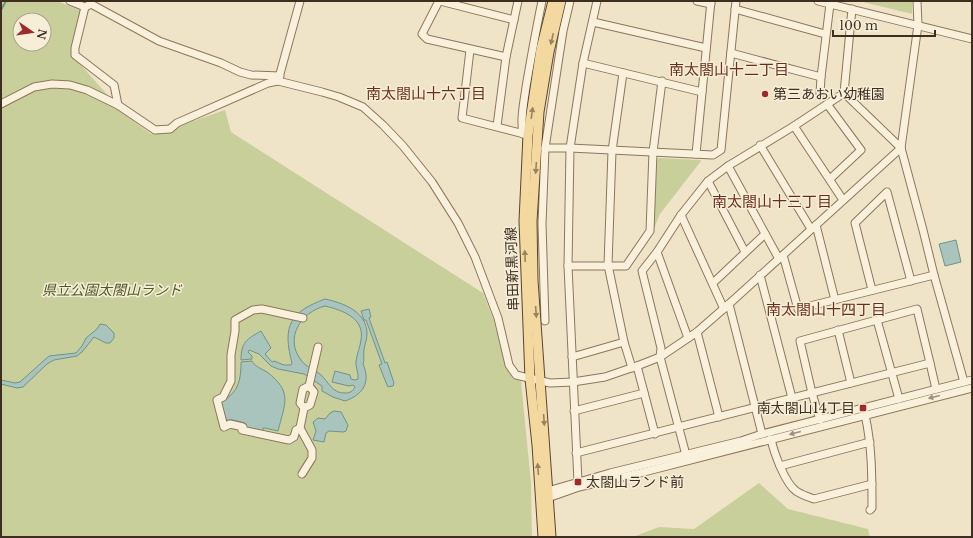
<svg xmlns="http://www.w3.org/2000/svg" width="973" height="538" viewBox="0 0 973 538" font-family="'Libre Baskerville','Noto Sans JP',serif">
<rect width="100%" height="100%" fill="#f0e4c8"/>
<g fill="#c9cf9b" fill-rule="evenodd">
<path d="M1 1H57L82 11 72 55 112 100 114 107 151 134 170 129 225 110 231 132 483 293 494 321 505 366 513 379 521 381 531 483 532 537H1ZM20 20H44V44H20Z"/>
<polygon points="859,1 912,1 912,14"/>
<polygon points="659,158 700,160 701,161 660,214 653,231 657,160"/>
<polygon points="759,483 788,509 868,529 870,537 633,537 659,527 694,529"/>
</g>
<g fill="#a9c4bc" stroke="#6f938a" fill-rule="evenodd">
<polygon points="956,240 961,262 945,266 939,244"/>
<path d="M325 299C344 303 367 312 367 334 367 339 365 344 364 349 363 355 365 359 363 364 371 382 363 395 345 401L333 397 322 391V386L304 374 278 369 271 366 259 354 249 350 248 352 252 356V359L241 360C241 342 247 339 261 331L271 348 265 354 272 362 274 361 284 365H291L292 363C282 326 290 312 325 299ZM325 306C342 310 365 318 361 340 360 347 357 354 356 361 355 367 359 373 358 379L355 380 351 379 350 375 335 371 332 382 349 386 353 385 355 387C353 391 350 393 346 393 332 394 329 382 320 374 313 369 306 367 301 360 284 338 301 312 325 306Z"/>
<polygon points="369,309 371,317 369,318 385,363 387,362 394,383 393,386 388,387 387,385 379,365 382,364 366,320 364,320 361,311"/>
<polygon points="100,324 106,325 114,333 114,338 110,343 106,343 94,337 82,352 77,356 54,360 47,364 23,387 17,388 1,384 1,380 15,383 20,382 49,356 76,353 82,346 86,338 97,329"/>
<path d="M252 361C254 366 262 369 267 372 293 392 285 403 278 431L265 428H263V431L245 427V423L233 420H226L220 402C238 394 241 381 241 362Z"/>
<polygon points="334,411 341,412 348,425 346,431 343,432 329,431 326,433 324,442 313,440 316,431 313,422 318,418 325,419 330,413"/>
</g>
<g fill="none" stroke-linecap="round" stroke-linejoin="round">
<polyline stroke="#6f938a" stroke-width="2" points="1,10 6,1"/>
<g stroke="#8d765c" stroke-width="9">
<g id="minor">
<polyline points="70,1 85,7 91,4 159,41 221,63 240,72 251,75 280,76"/>
<polyline points="439,1 422,34 427,39 506,57"/>
<polyline points="440,1 514,20"/>
<polyline points="597,1 583,63 570,148 568,266 626,266 650,231 653,152 662,81"/>
<polyline points="697,1 711,4"/>
<polyline points="818,1 972,39"/>
<polyline points="917,1 918,25 901,148 923,230 934,275 964,382"/>
<polyline points="85,7 75,48 75,55 114,85 118,105"/>
<polyline points="735,9 825,34"/>
<polyline points="593,22 706,48"/>
<polyline points="470,50 462,118 528,135"/>
<polyline points="731,53 821,77"/>
<polyline points="583,63 702,92"/>
<polyline points="278,81 300,1"/>
<polyline points="844,93 901,148"/>
<polyline points="820,94 821,77 830,4"/>
<polyline points="1,104 34,87 52,84 70,85 87,90 118,105 155,130 170,129 177,123 268,83 278,81 322,92 339,97 363,107 383,125 403,146 432,182 458,223 475,257 498,318 509,365 516,375 550,383 573,382 605,377 637,366 660,357 697,332 729,304 901,148"/>
<polyline points="827,104 861,150 830,179"/>
<polyline points="497,126 506,57 518,1"/>
<polyline points="794,126 843,200"/>
<path d="M523 134C520 119 524 102 526 87 531 58 536 30 542 1"/>
<polyline points="760,145 811,229"/>
<polyline points="545,148 570,148 713,155 721,150 736,1"/>
<polyline points="696,154 711,1"/>
<polyline points="728,166 779,259"/>
<polyline points="708,181 745,252"/>
<polyline points="681,215 724,309"/>
<polyline points="816,225 835,300"/>
<polyline points="657,252 688,338"/>
<polyline points="783,255 798,309 934,275"/>
<polyline points="568,266 578,482"/>
<polyline points="760,275 792,398"/>
<polyline points="713,283 765,234"/>
<polyline points="872,290 855,223 887,192 911,281"/>
<polyline points="729,304 762,434"/>
<polyline points="877,320 899,399"/>
<polyline points="545,321 542,224 545,148 563,31 570,1"/>
<polyline points="838,330 851,383"/>
<polyline points="697,332 719,417"/>
<polyline points="624,342 632,368"/>
<polyline points="572,357 624,342 608,265 612,151 623,73"/>
<polyline points="637,366 655,434"/>
<polyline points="304,408 310,405 314,392 309,386"/>
<polyline points="574,411 644,393"/>
<path d="M865 415C872 445 872 477 872 508L870 510"/>
<polyline points="820,420 812,393 800,341 917,309 930,363"/>
<polyline points="300,428 296,430 294,437 289,440 242,430 243,427 230,424 224,427 217,400 223,397 231,381 231,355 235,331 235,320 253,310 262,309 303,318"/>
<path d="M771 439C774 453 785 483 796 491 802 495 808 497 814 499L872 484"/>
<polyline points="576,453 930,363 936,389"/>
<polyline points="686,455 660,357 661,348 642,271 657,252 681,215 708,181 728,166 794,126 844,93 852,9"/>
<polyline points="780,466 870,442"/>
<polyline points="302,474 312,458 312,450 300,428 304,408 300,403 303,389 309,386 318,347"/>
<polyline points="544,492 610,473 741,441 762,434 972,380"/>
<polyline points="545,499 579,487 640,473 972,388"/>
</g>
</g>
<g stroke="#5b4430" stroke-width="11">
<g id="major">
<polyline points="543,537 537,445 530,379 524,221 528,135 541,49 553,1"/>
<polyline points="551,537 533,280 532,221 539,112 549,52 561,1"/>
</g>
</g>
<use href="#minor" stroke="#faf1dc" stroke-width="7"/>
<use href="#major" stroke="#f3d9a0" stroke-width="9"/>
</g>
<defs><path id="oneway-solid" d="M-6-.8H1V-3.2L6.5 0L1 3.2V.8H-6Z"/></defs>
<g fill="#988460">
<use href="#oneway-solid" transform="translate(552 39) rotate(103)"/>
<use href="#oneway-solid" transform="translate(532 113) rotate(-82)"/>
<use href="#oneway-solid" transform="translate(536 168) rotate(94)"/>
<use href="#oneway-solid" transform="translate(525 256) rotate(-92)"/>
<use href="#oneway-solid" transform="translate(536 312) rotate(86)"/>
<use href="#oneway-solid" transform="translate(544 420) rotate(86)"/>
<use href="#oneway-solid" transform="translate(538 469) rotate(-94)"/>
</g>
<g fill="#9c907e">
<use href="#oneway-solid" transform="translate(934 397) rotate(166)"/>
<use href="#oneway-solid" transform="translate(795 433) rotate(165)"/>
</g>
<g fill="#9e2a2b" stroke="#f7eed8" stroke-width="1.5">
<circle cx="765" cy="94" r="4"/>
<rect x="859" y="404" width="8" height="8" rx="2"/>
<rect x="574" y="478" width="8" height="8" rx="2"/>
</g>
<g text-anchor="middle" dominant-baseline="central" stroke-width="3" stroke-linejoin="round" paint-order="stroke">
<g font-size="14" fill="#3d2e20" stroke="#f7eed8" text-anchor="start">
<text x="773" y="94">第三あおい幼稚園</text>
<text x="855" y="408" text-anchor="end">南太閤山14丁目</text>
<text x="586" y="482">太閤山ランド前</text>
</g>
<g font-size="14" fill="#3d2e20" stroke="#f7eed8">
<text transform="translate(512 269) rotate(-92)">串田新黒河線</text>
</g>
<g font-size="14" font-style="italic" fill="#4d5a26" stroke="#f7eed8">
<text x="112" y="290">県立公園太閤山ランド</text>
</g>
<g font-size="15" fill="#6b2e1e" stroke="#f7eed8">
<text x="729" y="69">南太閤山十二丁目</text>
<text x="426" y="93">南太閤山十六丁目</text>
<text x="772" y="201">南太閤山十三丁目</text>
<text x="826" y="309">南太閤山十四丁目</text>
</g>
</g>
<rect width="973" height="538" fill="none" stroke="#3d2e20" stroke-width="4"/>
<g transform="translate(32 32) rotate(103)"><circle r="19" fill="#f7eed8" stroke="#ada18e"/>
<path d="M0-3L7 15L0 10L-7 15Z" fill="#9e2a2b"/>
<text y="-6" font-size="11" font-weight="bold" text-anchor="middle" fill="#3d2e20">N</text>
</g>
<path d="M833 30v6h102v-6" fill="none" stroke="#3d2e20" stroke-width="2"/>
<text x="839" y="30" font-size="12" fill="#3d2e20" stroke="#f7eed8" stroke-width="3" paint-order="stroke">100 m</text>
</svg>
